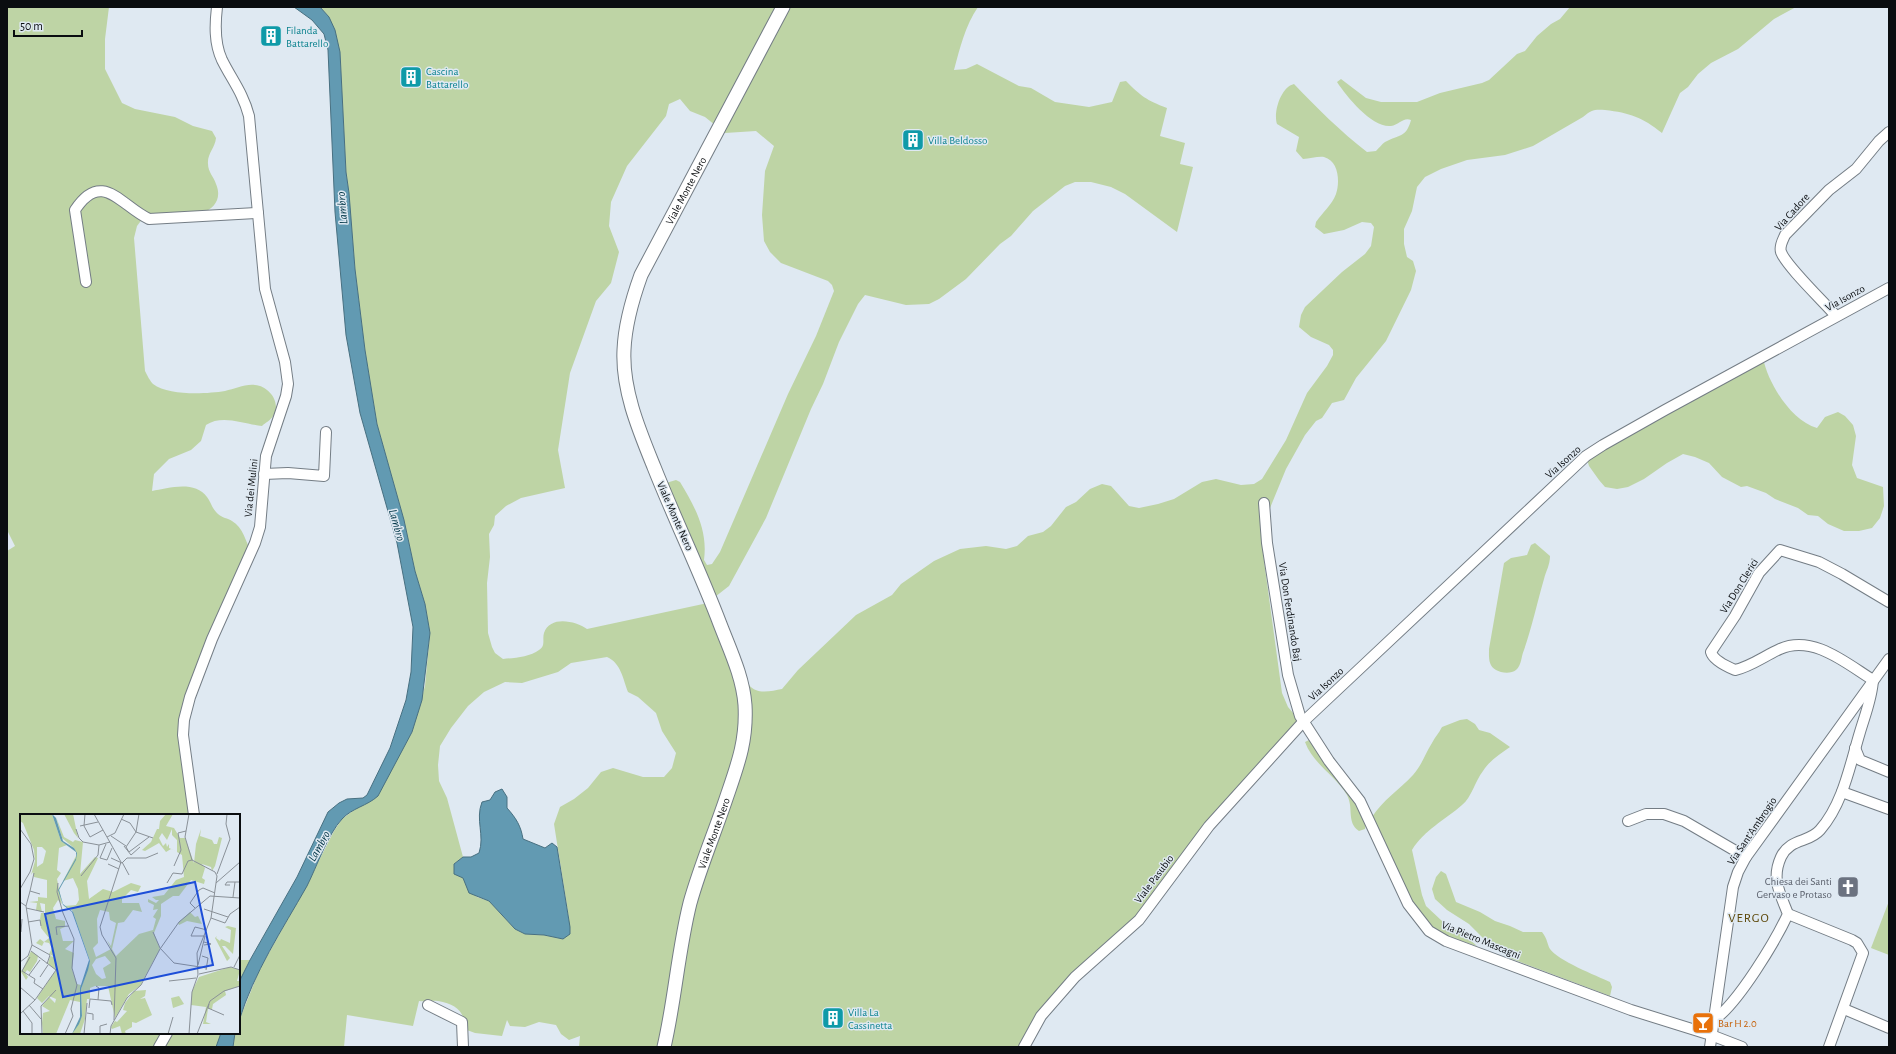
<svg xmlns="http://www.w3.org/2000/svg" width="1896" height="1054" viewBox="0 0 1896 1054" font-family="'Alegreya Sans',sans-serif">
<rect width="100%" height="100%" fill="#dfe9f2"/>
<g fill="#bed4a5" fill-rule="evenodd">
<path d="M7 7H109L105 39V69L122 103 135 109 175 117 193 126 212 131 216 138C215 148 207 154 208 164 208 172 214 177 216 184 222 198 215 208 202 213L143 218 137 226 134 238 145 371C147 375 150 381 153 384 169 396 206 394 225 391 235 389 244 384 255 385 269 386 282 403 273 416 271 420 265 423 262 426 244 424 222 414 206 425L201 441 191 450 169 459 154 474 152 491C168 488 195 480 207 497 211 502 212 509 218 514 222 518 228 518 232 521 243 527 246 542 251 552L184 720 194 815H21V1033H221L216 1047H7V551L15 546 7 530Z"/>
<path d="M320 7H978C965 26 960 48 954 70L966 69 977 64 1019 86 1031 88 1055 102 1089 107 1112 102 1120 82 1126 81C1141 96 1146 100 1167 108L1160 136 1185 143 1180 164 1193 167 1177 232 1125 194 1111 187 1091 182H1075L1065 186 1033 211 1011 236 1000 244 966 279 939 299 929 304 906 305 865 295 858 304 839 342 823 384 811 409 766 518 729 586 711 600 666 483 676 480 680 482C695 507 708 530 704 560L707 565 712 564 720 552 788 394 816 336 834 291 832 285 828 281 781 263 770 252 764 241 762 215 765 171 774 146 756 131 725 133 705 117 690 111 680 99 669 104 666 116 627 166 611 202 609 226 619 252 611 283 596 301 570 373 558 450 565 488 521 498 506 506 495 516 494 525 489 534 490 557 487 583 488 633 492 647 495 653 503 659C514 658 530 657 539 650 546 646 542 639 544 633 550 615 576 621 587 629L717 601 749 685C757 695 771 691 782 689L798 670 856 615 892 595 901 584 934 561 960 549 986 546 1006 549 1017 546 1028 536 1043 532 1051 526 1066 507 1076 502 1090 489 1102 484 1111 486 1129 506 1139 508 1158 504 1174 499 1202 482 1216 479 1241 485 1254 484 1262 479 1286 440 1307 393 1327 366 1333 355V350L1329 345 1311 337 1299 327 1301 315 1305 307 1342 272 1365 254 1371 246 1374 227 1371 223 1362 222 1344 230 1324 234 1315 227 1316 222C1322 213 1332 205 1336 194 1340 182 1339 161 1324 157 1318 156 1310 159 1303 159L1296 151 1299 137 1277 124C1273 112 1281 87 1294 84 1317 108 1340 131 1367 152L1376 151C1379 148 1382 144 1385 142 1400 134 1406 138 1411 120 1403 117 1399 125 1391 126 1372 128 1347 97 1337 82L1341 79 1366 98 1381 102H1417L1440 93 1482 83 1489 80 1517 54 1525 51 1537 36 1551 24 1560 19 1570 7H1796L1774 19 1738 49 1711 63 1698 74 1688 87 1680 93 1662 133C1642 117 1630 113 1605 110 1595 109 1591 110 1583 117L1533 146 1505 155 1467 160 1441 169 1425 177 1417 187 1412 211 1404 229V244L1407 257 1413 261 1416 271 1411 290 1386 341 1356 378 1344 400 1332 403 1322 418 1316 421 1305 435 1286 469 1270 508 1261 516 1264 561 1282 693 1288 707 1299 720 1206 823 1136 917 1037 1013 1018 1047H668L701 867 664 1047H579L580 1036 569 1040 561 1034 556 1025 539 1022 525 1027 510 1026 507 1020 502 1036 475 1033 467 1030C464 1011 456 1004 438 1001 432 1000 425 1002 419 1001L413 1026 347 1015 344 1047H233L235 1033H239V1021L259 971 306 886 334 831 342 819 358 807 388 774 412 732 425 686 430 633 425 604 415 571 404 520 377 424 365 350 355 269 349 193 346 172 340 52 329 17ZM607 657C621 663 623 679 628 692L638 697 656 713 662 731 676 753 672 768 664 777H643L613 768 601 772 588 788 574 799 560 807 554 824 569 919 563 939 544 935 525 934 515 929 489 901 477 897 454 864 463 857 447 798 439 781 438 765 440 746 451 728 468 706 484 692 505 682 522 683 558 672 571 663Z"/>
<path d="M1763 358C1768 383 1791 421 1817 428L1825 417 1838 412 1845 416 1853 425 1856 436 1852 465 1857 478 1883 487 1884 506 1880 518 1872 528 1859 531H1844L1828 524 1818 516 1808 515 1798 508 1775 499 1766 493 1747 486 1741 487 1722 477 1709 463 1695 457 1683 454 1667 463 1644 479 1628 487 1617 489 1605 487 1599 480 1589 466 1586 456Z"/>
<path d="M1535 543 1550 556C1550 565 1546 571 1544 579 1537 603 1532 627 1524 650 1521 656 1522 665 1516 670 1511 674 1501 673 1496 670 1488 666 1489 657 1489 649L1504 563 1511 558 1527 555 1531 545Z"/>
<path d="M1467 719 1475 724 1479 730 1490 733 1510 747C1500 754 1490 760 1483 771 1475 781 1472 797 1462 805 1445 820 1424 830 1412 850L1422 895 1426 906 1442 921 1462 933 1477 946C1462 941 1446 937 1432 927 1403 904 1386 851 1372 817 1382 801 1400 789 1413 775 1422 765 1425 754 1432 743 1435 737 1439 733 1442 727L1460 720Z"/>
<path d="M1311 739 1358 801 1367 820 1365 829 1359 831C1346 822 1354 808 1347 795 1335 775 1313 764 1305 742Z"/>
<path d="M1441 871 1446 874 1456 902 1480 912 1495 921 1510 926 1523 932H1542C1548 940 1547 944 1550 949 1557 960 1597 976 1610 982L1612 987 1610 996 1507 957 1484 939 1469 924 1447 910 1435 899 1432 889 1436 877Z"/>
<polygon points="1889,901 1889,955 1871,948"/>
<polygon points="239,960 250,960 239,982"/>
</g>
<g fill="#629ab2" stroke="#487081">
<path d="M294 7H320L329 17 335 30 340 52 346 172 349 193 355 269 365 350 377 424 404 520 415 571 425 604 430 633 422 700 412 732 378 796C367 806 352 808 342 819 328 834 317 866 307 886 282 930 254 972 239 1021V982L250 960 297 877 328 812 339 803 347 799 363 798 367 795 390 748 406 700 411 672 413 627 397 543 360 413 346 335 335 212 328 50 324 34 312 20Z"/>
<path d="M502 789 507 797V808C516 818 521 826 523 839L545 848 552 843 557 847 570 927V934L563 939 544 935 525 934 515 929 489 901 469 893 463 878 454 874V864L463 857H471L479 853C485 835 475 820 482 802L490 800 495 792Z"/>
<polygon points="221,1033 235,1033 233,1047 216,1047"/>
</g>
<g fill="none" stroke-linecap="round" stroke-linejoin="round">
<g stroke="#747d85" stroke-width="12">
<g id="minor">
<path d="M86 282 75 210C102 169 121 206 149 219L258 213"/>
<path d="M1836 316C1825 303 1786 266 1781 252 1779 246 1783 240 1785 235L1829 190 1856 169 1879 141 1889 132"/>
<polyline points="264,474 288,473 324,476 326,432"/>
<polyline points="1264,503 1267,543 1288,675 1300,716 1329,761 1360,801 1408,904 1429,931 1446,941 1631,1010 1711,1035 1742,1047"/>
<polyline points="1855,748 1860,760 1889,772"/>
<polyline points="1842,792 1889,809"/>
<path d="M194 815 183 735 184 720 190 697 212 639 255 543 260 527 266 456 286 396 288 384 285 362 265 289 249 116C243 93 232 80 222 60 214 43 215 24 217 7"/>
<polyline points="1628,821 1646,814 1664,814 1684,821 1746,857"/>
<polyline points="1788,914 1852,940 1857,943 1863,953 1829,1047"/>
<polyline points="428,1005 462,1022 463,1047"/>
<polyline points="1844,1009 1889,1028"/>
<path d="M1714 1020C1738 1003 1775 942 1788 914 1780 893 1771 879 1781 857 1790 838 1809 843 1820 830 1843 804 1850 765 1860 732 1865 715 1872 698 1873 680 1847 664 1813 634 1780 649 1766 655 1750 667 1735 670 1728 667 1713 660 1711 652L1735 616 1759 573 1780 550 1819 562 1842 574 1889 602"/>
<polyline points="159,1047 167,1033"/>
<polyline points="1024,1047 1041,1016 1075,977 1139,920 1209,826 1303,722 1586,456 1603,445 1665,410 1889,288"/>
<polyline points="1710,1047 1733,887 1738,872 1746,857 1889,659"/>
</g>
</g>
<g stroke="#747d85" stroke-width="15">
<g id="tertiary">
<path id="s1" d="M664 1047C675 1000 678 951 690 903 700 867 715 832 727 796 738 764 747 740 745 705 743 677 730 650 720 624 700 571 675 520 654 467 639 430 622 390 624 350 625 324 632 300 641 275L783 7"/>
</g>
</g>
<use href="#minor" stroke="#fff" stroke-width="10"/>
<use href="#tertiary" stroke="#fff" stroke-width="13"/>
</g>
<defs>
<g id="building-square" transform="scale(1.15)"><rect x="-9" y="-9" width="18" height="18" rx="4" fill="#0f9aa8" stroke="#dfe9f2"/><path d="M-4-6H4V6H1V3H-1V6H-4ZM-2.5-4.3h1.7v1.8h-1.7ZM.8-4.3h1.7v1.8H.8ZM-2.5-1h1.7V.8h-1.7ZM.8-1h1.7V.8H.8Z" fill="#fff"/></g>
<g id="church-square" transform="scale(1.15)"><rect x="-9" y="-9" width="18" height="18" rx="4" fill="#6b7280" stroke="#dfe9f2"/><path d="M-1.2-6h2.4v3.5h3.3v2.4h-3.3V6h-2.4V-.1h-3.3v-2.4h3.3Z" fill="#fff"/></g>
<g id="bar-square" transform="scale(1.15)"><rect x="-9" y="-9" width="18" height="18" rx="4" fill="#e8710a" stroke="#dfe9f2"/><path d="M-6-5H6L.8 .8V4.5H3.5V6h-7V4.5H-.8V.8Z" fill="#fff"/></g>
</defs>
<g fill-rule="evenodd">
<use href="#building-square" x="271" y="36"/>
<use href="#building-square" x="411" y="77"/>
<use href="#building-square" x="913" y="140"/>
<use href="#church-square" x="1848" y="887"/>
<use href="#building-square" x="833" y="1018"/>
<use href="#bar-square" x="1703" y="1023"/>
</g>
<g text-anchor="middle" dominant-baseline="central" stroke-width="3" stroke-linejoin="round" paint-order="stroke">
<g font-size="11" fill="#0d838f" stroke="#dfe9f2" text-anchor="start">
<text x="286" y="30">Filanda<tspan x="286" dy="13">Battarello</tspan></text>
<text x="426" y="71">Cascina<tspan x="426" dy="13">Battarello</tspan></text>
<text x="928" y="140">Villa Beldosso</text>
<text x="848" y="1012">Villa La<tspan x="848" dy="13">Cassinetta</tspan></text>
</g>
<g font-size="11" fill="#0a0d10" stroke="#dfe9f2">
<text stroke="none"><textPath href="#s1" startOffset="903">Viale Monte Nero</textPath></text>
<text transform="translate(1792 212) rotate(-48)">Via Cadore</text>
<text transform="translate(1845 298) rotate(-29)">Via Isonzo</text>
<text transform="translate(1563 462) rotate(-42)">Via Isonzo</text>
<text transform="translate(251 488) rotate(-84)">Via dei Mulini</text>
<text transform="translate(675 516) rotate(66)">Viale Monte Nero</text>
<text transform="translate(1739 586) rotate(-58)">Via Don Clerici</text>
<text transform="translate(1290 612) rotate(81)">Via Don Ferdinando Baj</text>
<text transform="translate(1326 684) rotate(-43)">Via Isonzo</text>
<text transform="translate(1752 831) rotate(-56)">Via Sant'Ambrogio</text>
<text stroke="none"><textPath href="#s1" startOffset="220">Viale Monte Nero</textPath></text>
<text transform="translate(1154 879) rotate(-53)">Viale Pasubio</text>
<text transform="translate(1481 940) rotate(22)">Via Pietro Mascagni</text>
</g>
<g font-size="11" fill="#5b616d" stroke="#dfe9f2" text-anchor="end">
<text x="1832" y="881">Chiesa dei Santi<tspan x="1832" dy="13">Gervaso e Protaso</tspan></text>
</g>
<g font-size="11" fill="#c56008" stroke="#dfe9f2" text-anchor="start">
<text x="1718" y="1023">Bar H 2.0</text>
</g>
<g font-size="12" font-style="italic" fill="#003546" stroke="#dfe9f2">
<text transform="translate(342 208) rotate(-95)">Lambro</text>
<text transform="translate(397 525) rotate(74)">Lambro</text>
<text transform="translate(319 846) rotate(-61)">Lambro</text>
</g>
<g font-size="13" letter-spacing="1" fill="#5e490b" stroke="#dfe9f2">
<text x="1749" y="918">VERGO</text>
</g>
</g>
<g transform="translate(20 814)">
<rect width="220" height="220" fill="#dfe9f2"/>
<path d="M0 0H32L41 27 47 31 39 34 37 56 41 59 37 65 42 90 38 86 33 94 36 105 45 107V113L40 115 43 127H54L45 135 54 139 52 155 57 170 61 171 60 188 50 186 36 220H23L22 209 23 199 30 197 22 192 29 183 35 189 36 185 29 182 22 189 17 184 36 156 28 150 30 142 35 143 29 140 32 134 29 129 24 128 22 132 16 129 20 125 24 128 29 124 21 114 20 105 21 99H25V90L20 89 22 98 16 96 17 89 9 88 18 87V83L27 84V66L14 63 13 58 11 61 15 47 14 36 3 9 0 7ZM17 33H22L26 37 23 49 17 53ZM44 0H53L58 24 54 19ZM146 0H153L146 12 154 14 160 24H165L174 49 176 30 181 15 180 22 192 26 194 30H197L199 23 202 24 195 52 192 57 191 53 182 50 185 54 182 64 185 66 184 70 171 66 159 82H153L141 90V102L134 119 140 135 120 172 109 180 95 204 88 172H75L70 174V185H67L65 205 60 220H52L62 202 61 175 70 147 52 96 44 92 56 91 59 86 58 75 53 64 43 67 57 40 54 34 42 24 36 3 44 23 53 28 55 26 63 28 60 60 75 43 78 44 67 67 69 85 83 75 93 78 111 69 121 72 118 78 111 76 102 85V89H119L122 98 113 96 104 108 98 109 92 135 96 142 119 120 133 116 136 105 133 103 138 95 133 96 134 91 128 88V85L136 89 139 86H136L132 83 144 81 156 66 164 63 162 41 157 38V26L152 21V15L147 26 142 19 139 24 143 32 146 29 147 33 149 30V34L156 37 151 35 146 38 139 29 125 37 122 36 131 28 137 15H139L140 7ZM80 96 89 98 90 106 96 109 91 132 87 126 91 135 76 143 73 134 78 129 77 105ZM85 142 91 149 83 154 86 164 82 165 76 160 72 151 76 145ZM170 98 175 103 178 102 182 110 167 107 159 111 158 109ZM208 112 216 114 213 140 205 132H202L210 144 207 147 195 124 197 122 196 124 200 127 201 125 210 129 211 116 205 113ZM11 137 18 142 17 147 10 158 7 156 5 159 8 163 6 166 0 156 2 157ZM210 153 220 156 217 167H220V172L205 177 206 181 193 190 192 195H188L186 208 191 210H183L186 193 171 191 172 177 179 163ZM126 176 125 182 120 185 125 184 132 201 116 209 112 208V213L105 217 106 220H102L100 212 92 215 91 213 95 207 97 208 107 197 103 196 105 189 114 177ZM159 182 164 190 153 194 151 184Z" fill="#bed4a5" fill-rule="evenodd"/>
<path d="M32 0 36 4 43 27 54 34 57 39 56 46 39 76 43 90 53 98 70 147 68 156 61 175 62 202 59 210 52 220 60 203V174L69 146 52 98 43 91 38 76 56 44V38L41 27Z" fill="#629ab2"/>
<path fill="none" stroke="#8a9198" stroke-width="1" d="M74 0 101 48 80 113 82 121 96 144 94 206M169 0 165 23 172 46 195 58 197 62 191 104 177 139 178 161 172 178 169 220M101 5 110 9 116 18 133 24M60 12 78 8M64 12 70 23 83 16M64 12 65 0M0 15 11 30 14 45 10 58 0 75M56 15 59 24 63 28 79 31 90 28M91 22 106 32M87 23 95 19 104 0M86 30 80 44 87 46 92 34M104 32 111 41 120 33M106 33 116 18 119 0M106 33 109 38 129 23M91 44 102 49 107 44H126L138 39M102 48 109 61M88 50 99 55M154 52 161 36 158 19 166 17M14 59 10 77 20 80M197 60 210 25 206 10 207 0M61 62 78 41 79 31M38 69 37 78 43 99 54 125 52 154 57 171 51 195 53 202 45 220M147 69 153 59 162 60 168 47 172 46M196 69 220 48M210 71H205L207 68H215M213 83 215 68H220M6 92 10 77M6 94 24 98M175 94 170 89 179 76 183 74 195 79M184 95 208 103M191 104 205 109 210 100 220 93M8 108 20 106 21 112M1 118 2 105M133 118 140 134 154 149 187 154M37 121 36 113 49 112M12 131 30 141 27 150M184 131 191 130 184 128M182 142 188 144 186 156M10 143 2 157 15 165 14 169 23 175M0 148 8 142 12 131 6 92 0 88M178 151 185 122H171L175 113 187 116M214 153 220 141M179 160 211 153 220 156M9 161 20 146M20 163 28 151M149 167 176 164M76 172 79 174 78 186M0 173 15 186M189 190 188 194 204 201M9 191 21 205M69 194 70 185 91 187 92 191M3 197 12 209V220M67 199 73 200V206M0 200 15 186 36 156 11 137M22 220 21 192 36 176M64 220 67 189M80 220V212L87 210M90 220 91 212 107 184 121 171 140 135 159 108 190 82 220 84M148 220 153 203M177 220 190 187 204 177 220 172"/>
<path fill="#1d4ed8" fill-opacity="0.15" stroke="#1d4ed8" stroke-width="2" d="M175 68 193 151 43 183 25 100Z"/>
<rect width="220" height="220" fill="none" stroke="#0a0d10" stroke-width="2"/>
</g>
<rect width="1896" height="1054" fill="none" stroke="#0a0d10" stroke-width="16"/>
<path d="M14 30v6h68v-6" fill="none" stroke="#0a0d10" stroke-width="2"/>
<text x="20" y="30" font-size="12" fill="#0a0d10" stroke="#dfe9f2" stroke-width="3" paint-order="stroke">50 m</text>
</svg>
